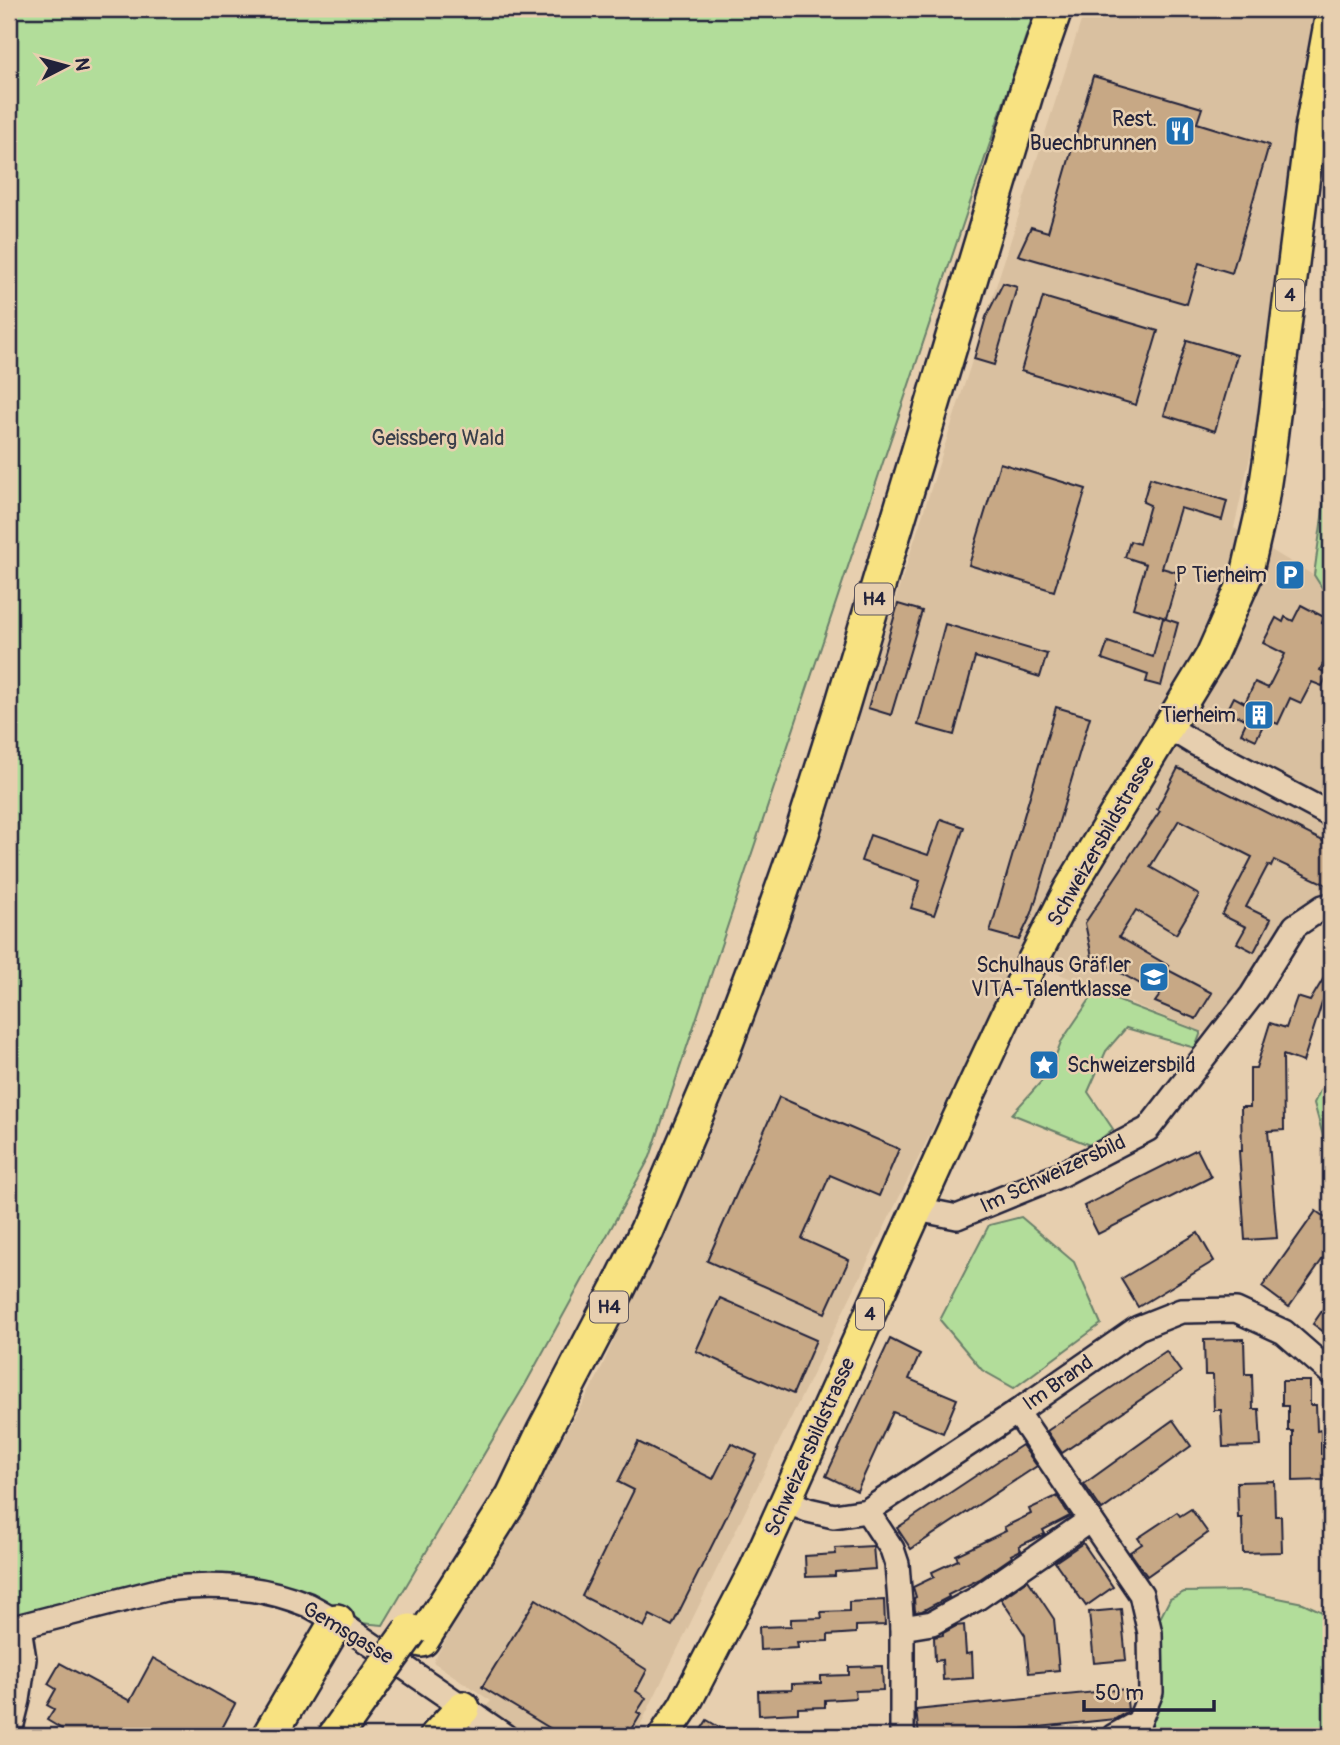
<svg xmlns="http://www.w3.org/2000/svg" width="1340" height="1745" viewBox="0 0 1340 1745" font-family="Pangolin,sans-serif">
<rect width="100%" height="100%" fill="#e7cfaf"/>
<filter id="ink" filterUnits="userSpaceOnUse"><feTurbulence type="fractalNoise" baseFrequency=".0143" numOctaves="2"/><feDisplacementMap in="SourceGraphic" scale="14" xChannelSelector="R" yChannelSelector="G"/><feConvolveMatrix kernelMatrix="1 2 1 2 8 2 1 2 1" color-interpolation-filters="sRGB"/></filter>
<g filter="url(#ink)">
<polygon fill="#d9c0a0" points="1085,9 1320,9 1257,426 1234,528 1313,575 1331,606 1331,898 1285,923 1211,1035 1017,957 635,1736 460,1736 491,1701 433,1662 597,1378 698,1150 812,859"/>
<g fill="#b2dd9a" stroke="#6a806a" stroke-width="2">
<polygon points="9,9 1035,9 650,1157 526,1383 383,1625 337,1621 219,1586 9,1629"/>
<polygon points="1331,452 1331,602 1314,575"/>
<polygon points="1095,992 1201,1032 1195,1048 1126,1028 1106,1051 1088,1092 1113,1129 1092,1146 1012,1114 1049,1073 1061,1042"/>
<polygon points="1331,1068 1331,1165 1314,1103"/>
<polygon points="1021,1217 1074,1262 1101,1324 1014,1388 982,1370 940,1320 989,1225"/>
<polygon points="1244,1591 1303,1603 1331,1616 1331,1736 1142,1736 1158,1693 1157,1624 1170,1599 1184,1592"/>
</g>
<g fill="#c7a885" stroke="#22223b" stroke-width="2">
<polygon points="1093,76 1202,108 1197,123 1269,145 1232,273 1199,263 1187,304 1018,255 1031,227 1048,232"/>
<polygon points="1003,283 1017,287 994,365 974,359 986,317"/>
<polygon points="1043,297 1158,331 1136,405 1021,371"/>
<polygon points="1187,340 1237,355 1215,431 1164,415"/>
<polygon points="1000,463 1086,489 1054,591 969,565"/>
<polygon points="1150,478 1227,501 1222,520 1180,508 1162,568 1179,573 1166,618 1133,608 1146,564 1125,557 1130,541 1139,544 1150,505 1143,502"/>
<polygon points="898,604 922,611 891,715 868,708"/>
<polygon points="1301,605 1324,617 1322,623 1331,628 1331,647 1320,670 1328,674 1322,686 1312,682 1301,703 1290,698 1278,724 1266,719 1256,740 1241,733 1247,720 1227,711 1234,697 1245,703 1255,682 1268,688 1285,654 1263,643 1276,618 1283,622 1285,617 1293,621"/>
<polygon points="1163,618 1178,623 1161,686 1146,682 1148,675 1102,659 1108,642 1153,657"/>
<polygon points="945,624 1047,654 1040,677 975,657 954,735 918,725"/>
<polygon points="1056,707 1090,717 1032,913 1019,940 990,932"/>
<polygon points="1178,768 1331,845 1331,887 1274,860 1271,867 1268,865 1246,907 1271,919 1254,952 1237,943 1246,927 1222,915 1252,857 1179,820 1150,867 1199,895 1176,934 1136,910 1119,937 1169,966 1166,969 1212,993 1196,1019 1155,1002 1160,995 1092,957 1085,923 1160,811 1157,809"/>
<polygon points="941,819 964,827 934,915 911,908 920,881 861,861 870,835 928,855"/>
<polygon points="1325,976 1330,978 1303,1062 1283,1055 1284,1130 1268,1131 1277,1238 1245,1240 1239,1151 1242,1151 1241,1107 1250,1107 1250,1068 1256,1068 1270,1023 1286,1028 1297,997 1310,1001"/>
<polygon points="779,1097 899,1149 879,1196 830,1175 802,1239 849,1260 825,1313 707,1261"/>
<polygon points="1197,1149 1211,1177 1098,1234 1084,1206"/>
<polygon points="1316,1211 1331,1222 1331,1247 1289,1307 1262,1287"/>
<polygon points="1198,1233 1214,1261 1138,1307 1121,1279"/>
<polygon points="720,1298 816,1340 793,1394 696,1351"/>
<polygon points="1331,1298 1331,1337 1313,1324"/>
<polygon points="890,1339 920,1354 909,1379 957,1399 943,1433 893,1412 857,1491 826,1476"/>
<polygon points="1244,1339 1245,1374 1252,1374 1253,1409 1259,1409 1261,1446 1223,1447 1221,1410 1214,1410 1213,1375 1205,1375 1204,1340"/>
<polygon points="1166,1351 1181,1372 1062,1453 1047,1431"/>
<polygon points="1282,1381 1310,1381 1310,1405 1316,1405 1317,1431 1321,1430 1321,1454 1324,1454 1325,1480 1293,1481 1293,1431 1288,1431 1288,1406 1282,1406"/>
<polygon points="1173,1420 1191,1446 1102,1510 1084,1484"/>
<polygon points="638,1442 713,1479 731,1443 757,1455 672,1626 650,1615 644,1627 582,1596 634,1490 618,1482"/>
<polygon points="1022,1445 1037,1466 911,1549 897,1528"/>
<polygon points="1274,1481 1275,1516 1281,1516 1282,1552 1243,1553 1242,1518 1238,1518 1237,1482"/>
<polygon points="1057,1496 1070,1516 1043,1530 1045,1534 1019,1546 1021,1550 1011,1555 1012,1557 980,1579 948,1595 949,1597 922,1611 915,1612 914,1598 916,1597 913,1587 934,1577 932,1572 958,1560 956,1555 1006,1531 1004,1527 1031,1514 1029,1509"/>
<polygon points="1191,1509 1208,1533 1147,1576 1130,1552 1142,1544 1138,1538 1177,1512 1180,1516"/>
<polygon points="1083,1543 1113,1587 1086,1606 1055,1562"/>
<polygon points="873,1546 875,1569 835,1572 835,1576 806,1577 805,1556 836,1554 835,1548"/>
<polygon points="1028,1580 1054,1619 1059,1670 1029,1673 1025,1635 1001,1599"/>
<polygon points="536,1599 647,1670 636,1691 646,1698 637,1712 641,1714 631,1731 628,1728 623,1736 563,1736 482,1687"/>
<polygon points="884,1600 885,1625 856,1626 856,1633 828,1635 828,1641 797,1642 798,1648 760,1650 759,1627 791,1626 791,1619 822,1618 821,1612 849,1611 849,1602"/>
<polygon points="1121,1609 1126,1660 1094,1663 1089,1612"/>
<polygon points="964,1625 966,1654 972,1653 973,1678 943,1680 942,1660 935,1661 934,1637 943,1635 943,1633 956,1626"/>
<polygon points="153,1658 235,1704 218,1736 58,1736 62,1729 47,1720 54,1709 47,1705 56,1689 48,1684 60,1663 130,1701"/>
<polygon points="882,1666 883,1690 855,1691 856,1698 825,1700 825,1707 798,1708 798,1713 759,1715 758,1691 792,1690 792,1684 821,1683 821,1676 849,1675 849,1667"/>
<polygon points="1126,1689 1128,1711 1115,1719 954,1736 919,1736 916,1710"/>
<polygon points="707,1720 734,1736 697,1736"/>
</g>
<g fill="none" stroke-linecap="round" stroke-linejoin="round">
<g stroke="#22223b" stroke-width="28">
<g id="minor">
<polyline points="1168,727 1193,742 1331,815"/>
<polyline points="917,1209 957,1217 1060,1175 1148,1129 1252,995 1295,926 1323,907 1331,905"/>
<polyline points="1017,1412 1141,1594 1150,1633 1151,1692 1139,1722 1114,1736"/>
<polyline points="786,1501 808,1510 834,1516 867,1511 1017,1412 1138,1328 1181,1311 1236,1310 1284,1332 1331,1373"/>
<polyline points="867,1511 892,1549 897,1564 902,1628 902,1733 904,1736"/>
<polyline points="902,1628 932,1623 976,1599 1090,1520"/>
<path d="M9 1629 165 1589C213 1583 263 1586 308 1605 318 1610 327 1616 337 1621L505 1736"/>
<polyline points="9,1736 18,1700 24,1659 19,1627"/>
</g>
</g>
<g stroke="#22223b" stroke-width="35">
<polyline id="major" points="664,1736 684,1706 755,1569 956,1123 1021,984 1070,888 1211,656 1246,577 1261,512 1269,459 1310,131 1331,15"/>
</g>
<g stroke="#22223b" stroke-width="38">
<g id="highway">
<polyline points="422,1640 513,1496 544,1431 617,1291 647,1230 720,1059 758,958 802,833 842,706 1029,84 1055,9"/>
<polyline points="269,1736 337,1621"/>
<polyline points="335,1736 372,1684"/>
<polyline points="437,1736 463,1708"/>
</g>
</g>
<use href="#minor" stroke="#e7cfaf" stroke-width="23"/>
<use href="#major" stroke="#f8e281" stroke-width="30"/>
<use href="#highway" stroke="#f8e281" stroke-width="33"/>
<g stroke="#22223b" stroke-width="38" stroke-linecap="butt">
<polyline id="highway-bridge" points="372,1684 410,1631"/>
</g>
<use href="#highway-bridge" stroke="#f8e281" stroke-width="33"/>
</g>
</g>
<defs>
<g id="restaurant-square" transform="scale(1.575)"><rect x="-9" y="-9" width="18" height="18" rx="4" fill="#1f6fb2" stroke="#e7cfaf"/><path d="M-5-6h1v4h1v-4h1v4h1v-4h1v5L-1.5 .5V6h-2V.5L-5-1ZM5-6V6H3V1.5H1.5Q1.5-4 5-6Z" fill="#fff"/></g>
<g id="parking-square" transform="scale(1.575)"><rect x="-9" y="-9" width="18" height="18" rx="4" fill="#1f6fb2" stroke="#e7cfaf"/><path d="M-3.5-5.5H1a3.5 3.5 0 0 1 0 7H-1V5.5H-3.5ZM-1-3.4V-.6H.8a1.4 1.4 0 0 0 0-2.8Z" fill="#fff"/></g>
<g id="building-square" transform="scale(1.575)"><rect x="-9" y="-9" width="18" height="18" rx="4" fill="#1f6fb2" stroke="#e7cfaf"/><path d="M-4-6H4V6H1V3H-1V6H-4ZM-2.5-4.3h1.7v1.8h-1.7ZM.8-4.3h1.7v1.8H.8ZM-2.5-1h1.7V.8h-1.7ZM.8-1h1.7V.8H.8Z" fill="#fff"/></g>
<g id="school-square" transform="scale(1.575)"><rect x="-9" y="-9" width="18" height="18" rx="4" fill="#1f6fb2" stroke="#e7cfaf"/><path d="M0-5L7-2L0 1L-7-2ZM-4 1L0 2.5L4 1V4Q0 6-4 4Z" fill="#fff"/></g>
<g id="sight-square" transform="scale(1.575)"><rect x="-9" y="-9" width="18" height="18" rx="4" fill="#1f6fb2" stroke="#e7cfaf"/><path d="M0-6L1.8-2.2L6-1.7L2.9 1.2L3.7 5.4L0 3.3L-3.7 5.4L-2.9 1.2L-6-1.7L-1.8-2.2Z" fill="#fff"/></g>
</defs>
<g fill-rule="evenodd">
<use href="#restaurant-square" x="1180" y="131"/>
<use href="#parking-square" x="1290" y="575"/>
<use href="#building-square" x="1259" y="715"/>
<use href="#school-square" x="1154" y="977"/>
<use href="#sight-square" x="1044" y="1065"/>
</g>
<g text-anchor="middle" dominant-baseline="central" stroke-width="5" stroke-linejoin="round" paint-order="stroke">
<g fill="#e7cfaf" stroke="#5d565e" stroke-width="2">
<rect x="1276" y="279.5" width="28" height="31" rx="5"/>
<rect x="855" y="583.5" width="38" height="31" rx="5"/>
<rect x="590" y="1291.5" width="38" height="31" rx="5"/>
<rect x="856" y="1298.5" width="28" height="31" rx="5"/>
</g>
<g font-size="19" font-weight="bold" fill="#22223b">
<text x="1290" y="295">4</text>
<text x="874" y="599">H4</text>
<text x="609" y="1307">H4</text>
<text x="870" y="1314">4</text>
</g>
<g font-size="21" fill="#22223b" stroke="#e7cfaf" text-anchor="end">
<text x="1157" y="119">Rest.<tspan x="1157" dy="24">Buechbrunnen</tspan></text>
<text x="1267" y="575">P Tierheim</text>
<text x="1236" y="715">Tierheim</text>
<text x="1131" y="965">Schulhaus Gräfler<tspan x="1131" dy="24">VITA-Talentklasse</tspan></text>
<text x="1067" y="1065" text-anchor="start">Schweizersbild</text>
</g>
<g font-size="21" fill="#383e49" stroke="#e7cfaf">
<text x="438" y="438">Geissberg Wald</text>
</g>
<g font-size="21" fill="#22223b" stroke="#e7cfaf">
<text transform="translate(1101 841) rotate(-60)">Schweizersbildstrasse</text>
<text transform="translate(1053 1174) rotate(-25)">Im Schweizersbild</text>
<text transform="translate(1058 1383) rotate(-35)">Im Brand</text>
<text transform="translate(810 1447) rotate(-66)">Schweizersbildstrasse</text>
<text transform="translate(348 1633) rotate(31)">Gemsgasse</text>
</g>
</g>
<rect width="1340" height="1745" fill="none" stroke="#e7cfaf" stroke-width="35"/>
<rect x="18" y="18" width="1305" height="1710" fill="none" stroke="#22223b" stroke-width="2.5" filter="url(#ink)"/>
<g transform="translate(66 66) rotate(84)" stroke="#e7cfaf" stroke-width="5" paint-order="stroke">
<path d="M0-5L12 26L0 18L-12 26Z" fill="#22223b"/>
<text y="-10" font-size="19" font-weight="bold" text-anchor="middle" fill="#22223b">N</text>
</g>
<path d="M1084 1700v10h130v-10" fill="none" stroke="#22223b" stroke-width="3.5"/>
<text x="1095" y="1700" font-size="21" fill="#22223b" stroke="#e7cfaf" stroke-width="5" paint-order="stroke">50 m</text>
</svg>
